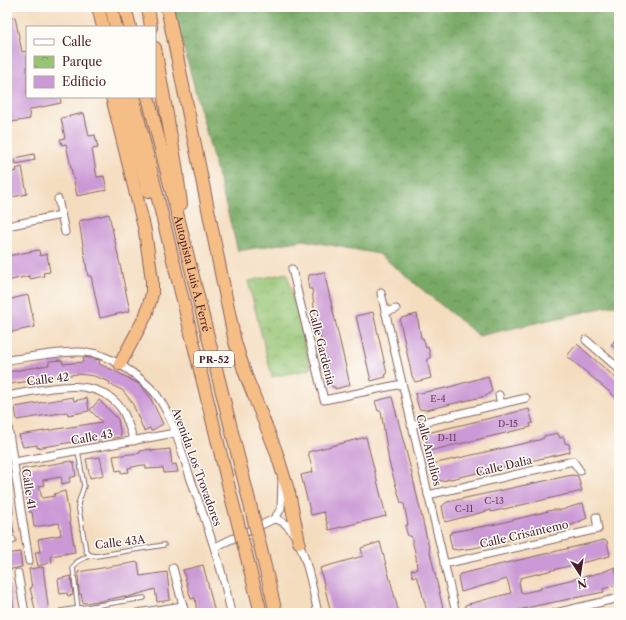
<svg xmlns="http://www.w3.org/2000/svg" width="626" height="620" viewBox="0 0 626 620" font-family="'Libre Caslon Text',serif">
<defs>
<pattern id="forest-crowns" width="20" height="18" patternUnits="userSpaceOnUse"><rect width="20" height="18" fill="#78aa66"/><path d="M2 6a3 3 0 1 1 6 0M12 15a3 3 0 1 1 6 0" fill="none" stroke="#648a54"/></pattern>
<pattern id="park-crowns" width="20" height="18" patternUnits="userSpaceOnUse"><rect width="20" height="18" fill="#96c574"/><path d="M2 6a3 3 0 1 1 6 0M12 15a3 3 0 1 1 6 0" fill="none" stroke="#7c9f5f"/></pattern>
</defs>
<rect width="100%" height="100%" fill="#fdfcf7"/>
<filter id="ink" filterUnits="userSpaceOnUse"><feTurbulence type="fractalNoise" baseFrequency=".025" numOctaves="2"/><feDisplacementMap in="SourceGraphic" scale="8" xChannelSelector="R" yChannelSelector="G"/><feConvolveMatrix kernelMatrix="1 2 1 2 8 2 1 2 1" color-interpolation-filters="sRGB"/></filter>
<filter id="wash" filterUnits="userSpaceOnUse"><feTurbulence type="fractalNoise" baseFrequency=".012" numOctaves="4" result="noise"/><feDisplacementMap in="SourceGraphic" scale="16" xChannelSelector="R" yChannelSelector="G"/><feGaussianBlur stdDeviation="0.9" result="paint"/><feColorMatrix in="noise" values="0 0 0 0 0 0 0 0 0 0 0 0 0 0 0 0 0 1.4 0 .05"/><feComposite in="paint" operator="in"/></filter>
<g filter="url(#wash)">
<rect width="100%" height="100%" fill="#f4ddbf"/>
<polygon fill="url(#forest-crowns)" stroke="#616448" points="173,7 619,7 619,304 479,336 379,254 303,240 238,251"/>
<polygon fill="url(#park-crowns)" stroke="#707250" points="287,273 311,369 272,377 248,281"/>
<g id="blocks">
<g fill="#cb99d5">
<polygon points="15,17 22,52 27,51 27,97 60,97 61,103 32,109 29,111 30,119 12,122 7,88 7,19"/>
<polygon points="84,113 89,136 95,135 98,148 92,149 97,177 104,176 107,190 77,196 66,144 62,145 60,139 65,138 61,118"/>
<polygon points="34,154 35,160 16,164 15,158"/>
<polygon points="22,167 27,194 7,198 7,173 17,171 16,169"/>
<polygon points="109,214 130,311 100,318 91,276 88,276 79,221"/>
<polygon points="39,250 40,256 47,254 50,272 43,273 44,276 30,279 29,276 7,281 7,256"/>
<polygon points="324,272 350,385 335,389 335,387 332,387 314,308 312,289 309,289 308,283 309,275"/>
<polygon points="28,295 35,327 7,333 7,300"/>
<polygon points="373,312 387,374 385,375 386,377 371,381 356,316"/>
<polygon points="417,314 421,338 423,338 426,348 428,347 430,354 430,358 427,359 431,378 415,382 412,376 400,321 401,318"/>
<polygon points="619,335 619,351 611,345"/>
<polygon points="577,344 619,381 619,400 567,356"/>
<polygon points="84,357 100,360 99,364 113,370 139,384 150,397 163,424 151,431 150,428 144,431 132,402 122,390 109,384 110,382 94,376 78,374 9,384 8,372 49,365 49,361 62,360 63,364 83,362"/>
<polygon points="488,376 492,391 486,396 426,410 419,409 415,394 446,388"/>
<polygon points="73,397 74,401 87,398 89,411 68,415 67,412 17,420 15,407"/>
<polygon points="392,397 412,474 444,613 435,613 435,610 427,611 419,582 416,576 413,577 411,570 417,569 416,556 411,536 408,536 406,530 406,525 408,525 404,504 401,503 389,462 381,411 378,411 375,401"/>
<polygon points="99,400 118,419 121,437 85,442 85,440 37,448 37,445 23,447 19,435 102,422 90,410"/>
<polygon points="529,409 533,423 530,424 531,427 429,451 425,436 428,435 427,433"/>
<polygon points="558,433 560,438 564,437 565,443 569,444 570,452 442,481 436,480 432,464 539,440 544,438 544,436"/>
<polygon points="366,437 386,516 329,530 324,512 311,515 301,475 313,472 308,452"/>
<polygon points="151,449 151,451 170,449 172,465 176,464 178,472 164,473 163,468 146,469 146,466 142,465 128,468 129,472 121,473 121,470 116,471 113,456 140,453 140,451"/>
<polygon points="100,457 104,475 90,478 86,459"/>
<polygon points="71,461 74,463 76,476 69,478 70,482 62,484 61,477 43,480 44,485 39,486 42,498 55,496 54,494 65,491 75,552 51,556 52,562 38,566 35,552 40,552 38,539 61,535 59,523 34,527 32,512 29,512 25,477 23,477 22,469"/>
<polygon points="572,475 578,476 582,491 491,512 491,510 445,522 442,506 447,502"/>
<polygon points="7,495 10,495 13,514 10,514 14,533 7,534"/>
<polygon points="583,503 587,518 572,525 474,548 458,550 452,549 449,534 451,534 451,532 497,524 552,510 562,510"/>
<polygon points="604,540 607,541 610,556 520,578 520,581 519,582 521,592 523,593 541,589 541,587 603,572 615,567 619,584 603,589 604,592 535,606 512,612 512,613 466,613 465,605 511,593 507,579 461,592 458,577 460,574"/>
<polygon points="380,542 399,613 374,613 373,608 356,613 331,613 320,568 363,556 361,548"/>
<polygon points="20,552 22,567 7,570 7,554"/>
<polygon points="138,562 140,576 167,572 170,600 157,602 155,589 125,598 125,596 101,601 83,603 81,594 79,594 78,572"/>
<polygon points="203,565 207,580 215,613 197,613 195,598 191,599 183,570"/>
<polygon points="43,567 49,613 36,613 30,588 32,588 29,569"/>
<polygon points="71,576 73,595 68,596 67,593 60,594 58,579"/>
<polygon points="10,586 13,605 14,613 7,613 7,587"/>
</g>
</g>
</g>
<g filter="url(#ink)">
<use href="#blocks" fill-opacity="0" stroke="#86625f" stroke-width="1"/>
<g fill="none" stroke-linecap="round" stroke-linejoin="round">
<g stroke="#86625f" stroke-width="5.5">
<g id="service">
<polyline points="78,451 84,486 78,504 86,551 90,555 96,556 164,545"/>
<polyline points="78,609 73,568 77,562 90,555"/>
<polyline points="61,611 144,598"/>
</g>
</g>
<g stroke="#86625f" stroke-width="9">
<g id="minor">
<polyline points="58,199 65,232"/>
<polyline points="7,226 61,215"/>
<polyline points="292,269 324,400 402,384"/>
<polyline points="381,293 456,613"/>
<polyline points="385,312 396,309"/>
<polyline points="586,340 619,369"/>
<path d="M7 360C32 357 78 347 100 355 120 362 150 383 160 400 174 422 181 449 189 474 205 520 222 565 231 613"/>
<polyline points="499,395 501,404"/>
<path d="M7 396C43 390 93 373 120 407 127 415 130 431 134 441"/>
<polyline points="7,420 29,561"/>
<polyline points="411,425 526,398"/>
<polyline points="14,462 175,433"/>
<polyline points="428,495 573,461 580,471"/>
<path d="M274 519C303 522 312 589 318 613"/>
<polyline points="7,541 12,540"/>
<polyline points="215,547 274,519 281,509 282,480"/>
<polyline points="444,564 598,529 596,517"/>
<polyline points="173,568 185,613"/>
<polyline points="18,573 25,613"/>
<polyline points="137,613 183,606"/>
<polyline points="555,613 619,598"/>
</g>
</g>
<g stroke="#86625f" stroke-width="14">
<g id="motorway">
<polyline points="98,7 103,27"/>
<polyline points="111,7 116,27"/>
<polyline points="125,7 130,27"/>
<polyline points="148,7 151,27"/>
<polyline points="167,7 235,342 246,376 276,451 289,493 299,542"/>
<polyline points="155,48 176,165 181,204"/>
<polyline points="112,97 145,231 152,280 152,294 146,315 120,364"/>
<polyline points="122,97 148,192"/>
<polyline points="133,97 231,496"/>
<path id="s1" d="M148 97 247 492"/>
<polyline points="263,558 276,613"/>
<polyline points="248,562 261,613"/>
</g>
</g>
<use href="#service" stroke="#fff" stroke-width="3.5"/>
<use href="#minor" stroke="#fff" stroke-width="7"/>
<use href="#motorway" stroke="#f6be87" stroke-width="12"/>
<g stroke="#86625f" stroke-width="14" stroke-linecap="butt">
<g id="motorway-bridge">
<polyline points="247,492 263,558"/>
<polyline points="231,496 248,562"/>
</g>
</g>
<use href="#motorway-bridge" stroke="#f6be87" stroke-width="12"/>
</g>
</g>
<g text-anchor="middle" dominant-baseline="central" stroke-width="3" stroke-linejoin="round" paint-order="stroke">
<g font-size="9" fill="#6a3e56">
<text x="438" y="398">E-4</text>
<text x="508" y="423">D-15</text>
<text x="447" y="437">D-11</text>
<text x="494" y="500">C-13</text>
<text x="464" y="508">C-11</text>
</g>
<rect fill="#fdfcf7" stroke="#806168" stroke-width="1" x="194" y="351" width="40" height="16" rx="3"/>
<g font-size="10" font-weight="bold" fill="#4a1f2b">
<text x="214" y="359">PR-52</text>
</g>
<g font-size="11" fill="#4a1f2b" stroke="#fdfcf7">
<text stroke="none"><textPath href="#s1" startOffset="182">Autopista Luis A. Ferré</textPath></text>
<text transform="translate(322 347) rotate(76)">Calle Gardenia</text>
<text transform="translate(48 379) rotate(-7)">Calle 42</text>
<text transform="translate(92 437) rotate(-10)">Calle 43</text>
<text transform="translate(429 450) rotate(76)">Calle Antulios</text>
<text transform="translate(504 466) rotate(-13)">Calle Dalia</text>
<text transform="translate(197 467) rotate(70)">Avenida Los Trovadores</text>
<text transform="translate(29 489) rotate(81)">Calle 41</text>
<text transform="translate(524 534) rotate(-13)">Calle Crisántemo</text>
<text transform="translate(120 542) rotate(-7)">Calle 43A</text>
</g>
</g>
<rect width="626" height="620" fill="none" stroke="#fdfcf7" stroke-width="24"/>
<rect x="26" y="26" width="130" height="72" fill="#fdfcf7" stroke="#b5a4a5"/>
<rect x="34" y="39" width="20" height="6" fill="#ffffff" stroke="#b5a4a5"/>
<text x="62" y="46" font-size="12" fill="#4a1f2b">Calle</text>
<rect x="34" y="56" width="20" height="12" fill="url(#park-crowns)" stroke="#b5a4a5"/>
<text x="62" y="66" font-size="12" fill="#4a1f2b">Parque</text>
<rect x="34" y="76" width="20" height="12" fill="#cb99d5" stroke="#b5a4a5"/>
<text x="62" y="86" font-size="12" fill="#4a1f2b">Edificio</text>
<g transform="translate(580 574) rotate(168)" stroke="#fdfcf7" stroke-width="3" paint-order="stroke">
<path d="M0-3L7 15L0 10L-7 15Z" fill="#4a1f2b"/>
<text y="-6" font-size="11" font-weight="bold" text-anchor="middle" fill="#4a1f2b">N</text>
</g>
</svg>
